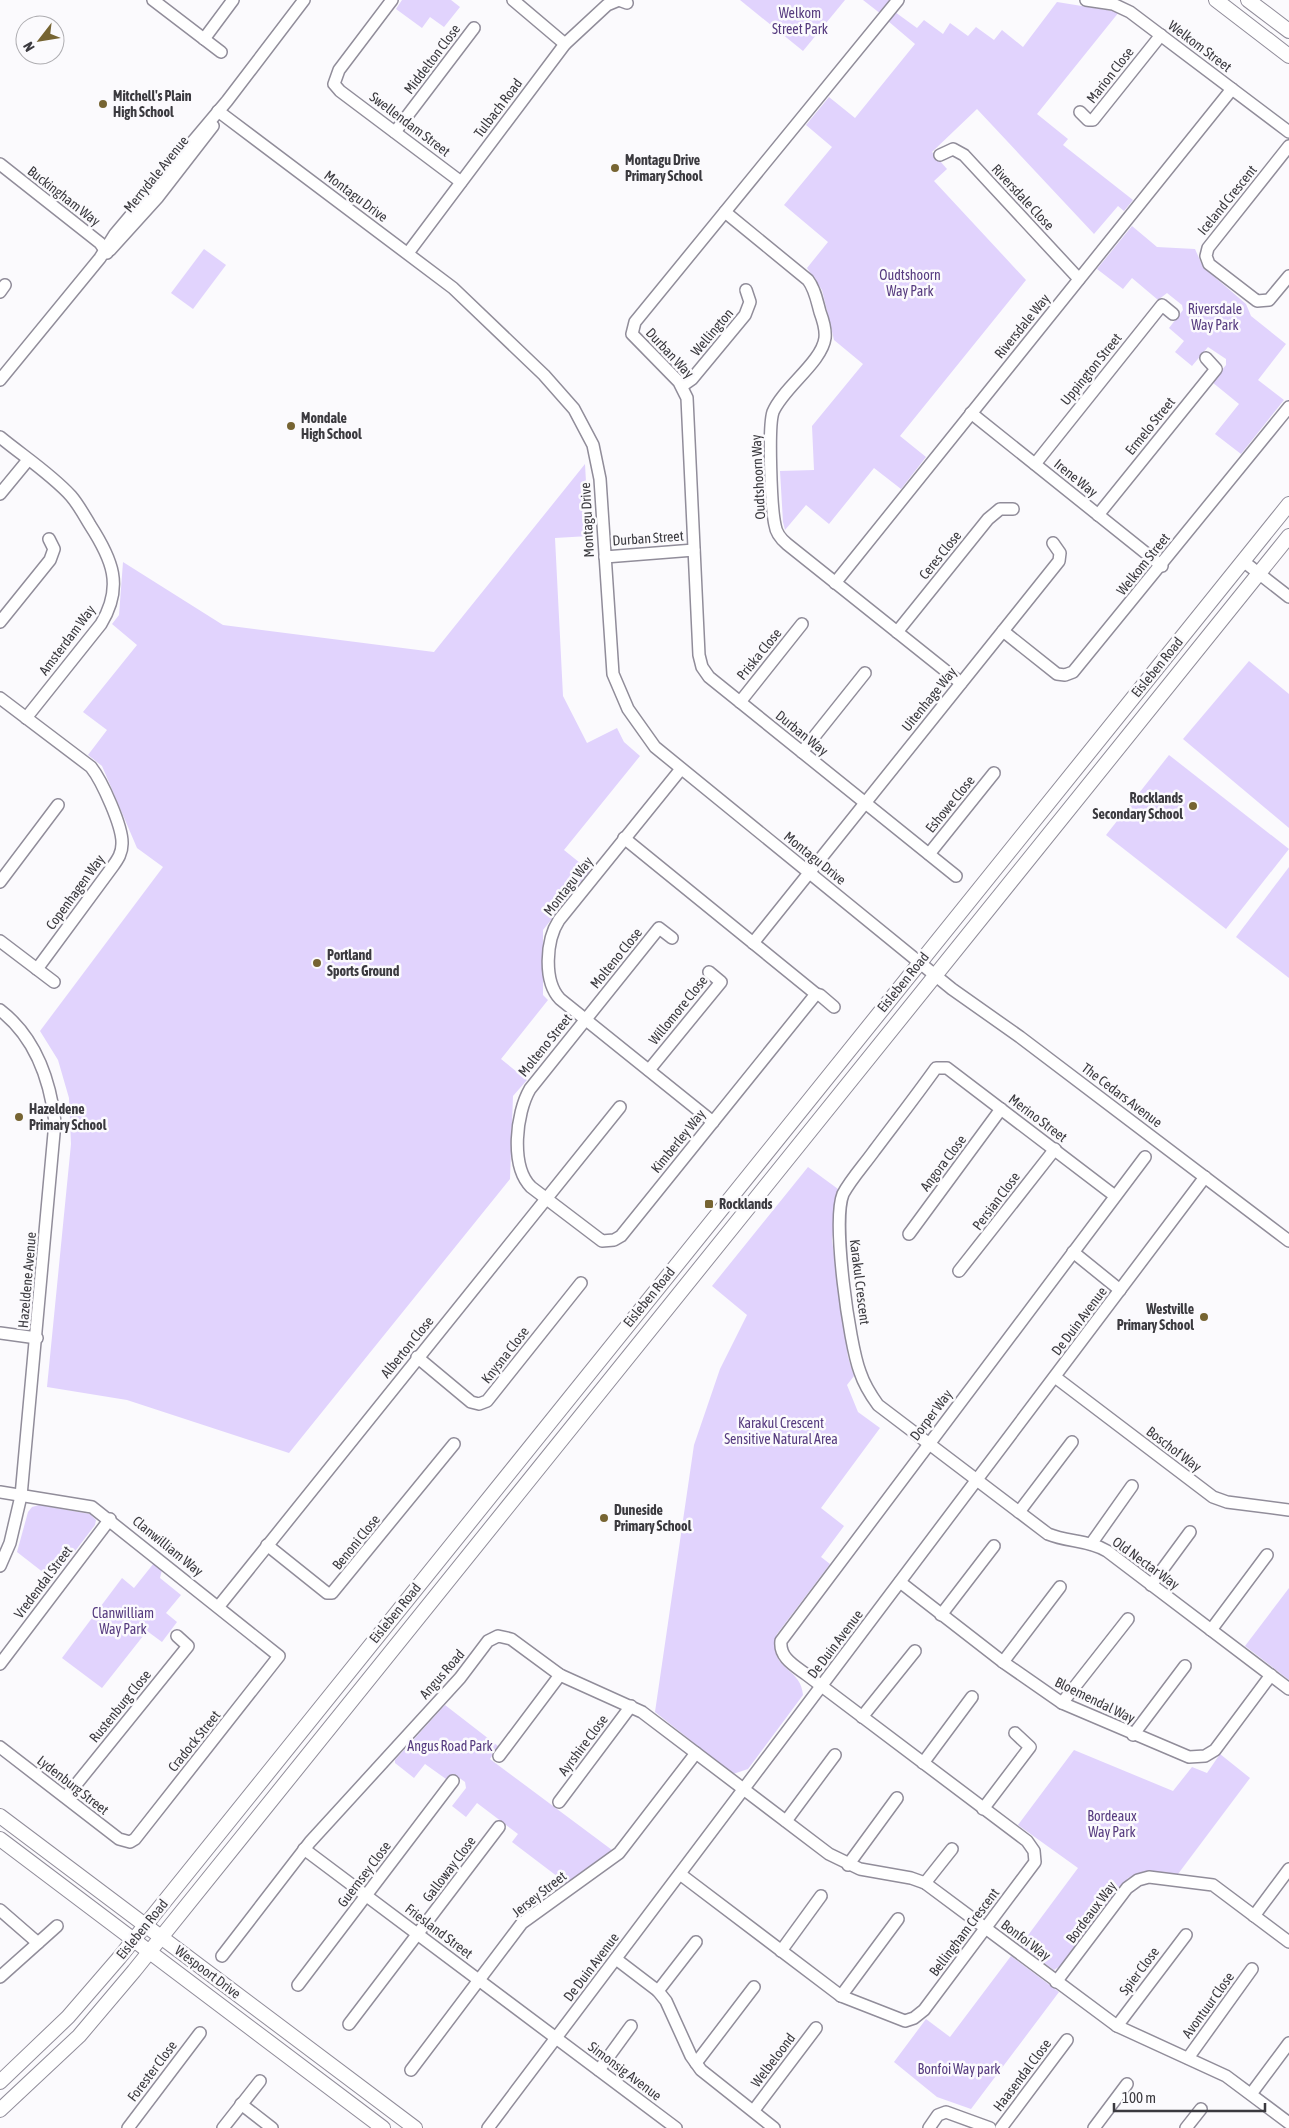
<svg xmlns="http://www.w3.org/2000/svg" width="1289" height="2128" viewBox="0 0 1289 2128" font-family="'Asap Condensed',sans-serif">
<rect width="100%" height="100%" fill="#fbfafd"/>
<g fill="#e1d3fd">
<polygon points="402,0 451,0 460,7 444,27 430,17 422,28 396,9"/>
<polygon points="740,0 845,0 803,51"/>
<polygon points="863,0 892,0 881,14"/>
<polygon points="1057,2 1119,12 1037,114 1068,139 1063,145 1133,200 1124,211 1118,206 1094,234 977,109 932,152 947,169 934,181 1026,280 900,436 926,457 901,489 874,468 829,524 806,505 785,530 783,522 780,471 814,470 812,426 863,364 834,340 822,290 807,268 828,242 784,205 832,147 806,125 829,97 855,118 915,44 888,21 895,12 917,28 924,20 943,34 950,23 968,36 976,27 994,40 1002,30 1023,47"/>
<polygon points="1132,226 1157,247 1195,249 1203,267 1246,304 1251,316 1286,344 1258,380 1284,400 1241,454 1215,434 1239,404 1212,382 1226,365 1226,359 1208,347 1192,366 1175,352 1184,341 1169,328 1183,310 1182,305 1167,293 1158,300 1132,278 1123,289 1097,269"/>
<polygon points="204,249 226,265 193,309 171,293"/>
<polygon points="585,464 589,536 555,538 563,696 587,743 617,728 624,742 640,756 564,850 590,871 543,930 543,995 548,1000 501,1059 527,1080 513,1096 510,1179 289,1453 127,1400 47,1387 71,1144 69,1098 58,1060 40,1031 163,867 137,848 102,766 88,755 107,730 83,712 137,645 112,624 119,615 123,562 223,625 434,652"/>
<polygon points="1249,661 1289,694 1289,828 1183,739"/>
<polygon points="1169,755 1289,849 1226,929 1106,835"/>
<polygon points="1289,867 1289,978 1236,937"/>
<path d="M808 1167 838 1189 832 1240 848 1357 854 1376 847 1385 858 1412 880 1428 821 1508 844 1526 821 1557 830 1564 777 1634C766 1670 801 1666 803 1695L748 1769 733 1774 655 1712 694 1445 720 1369 747 1315 712 1286Z"/>
<polygon points="39,1505 90,1514 96,1520 95,1525 53,1580 17,1552 28,1512 32,1507"/>
<polygon points="154,1563 162,1570 160,1578 181,1595 166,1613 177,1622 162,1642 147,1631 102,1688 62,1658 122,1578 134,1588"/>
<polygon points="1289,1588 1289,1680 1245,1646"/>
<polygon points="445,1705 498,1746 490,1759 612,1850 566,1883 512,1842 518,1834 477,1803 466,1817 452,1806 466,1788 465,1782 454,1774 446,1779 425,1764 414,1778 395,1763 395,1760"/>
<polygon points="1074,1750 1173,1791 1192,1767 1207,1773 1220,1754 1250,1778 1178,1874 1145,1871 1128,1878 1060,1966 1054,1970 1020,1946 1078,1868 1018,1825"/>
<polygon points="1011,1956 1059,1992 971,2109 937,2097 894,2062 926,2019 950,2037"/>
</g>
<g fill="none" stroke-linecap="round" stroke-linejoin="round">
<g stroke="#918d9a" stroke-width="14">
<g id="minor">
<polyline points="153,0 221,52"/>
<polyline points="392,0 339,70 334,84 340,91 461,182"/>
<polyline points="513,0 565,44"/>
<polyline points="898,0 635,322 632,334 679,382 687,398 699,655 702,667 709,677 956,876"/>
<polyline points="1086,0 1113,4 1130,12 1289,132"/>
<polyline points="204,39 233,0"/>
<polyline points="218,111 453,288 544,375 574,409 593,445 600,479 613,674 628,709 655,747 952,989 1020,1037 1289,1241"/>
<polyline points="1080,112 1088,120 1093,120 1161,35"/>
<polyline points="395,132 474,28"/>
<polyline points="1289,146 1208,248 1206,256 1209,264 1257,301 1269,300 1289,276"/>
<polyline points="940,155 953,149 964,155 1079,279"/>
<polyline points="0,164 100,243 107,253"/>
<path d="M725 212 808 280C815 289 817 301 820 312 823 320 826 329 825 338 822 362 783 388 773 412 768 427 771 507 775 525 776 533 781 539 787 544L961 683"/>
<polyline points="110,250 158,197 213,126"/>
<polyline points="408,253 565,44 607,5 619,0 627,3"/>
<polyline points="0,292 5,285"/>
<polyline points="0,380 100,258 115,234 227,101 304,0"/>
<polyline points="682,386 692,379 745,315 750,302 746,290"/>
<polyline points="971,413 1162,566"/>
<path d="M0 437C23 456 51 474 71 496 78 504 84 515 90 525 112 559 124 586 101 624L26 718"/>
<polyline points="1035,464 1162,305 1173,314"/>
<polyline points="0,494 28,460"/>
<polyline points="1098,515 1216,369 1206,358"/>
<polyline points="605,557 694,550"/>
<polyline points="1243,561 1289,597"/>
<polyline points="835,583 1232,89"/>
<polyline points="0,622 50,560 54,549 49,539"/>
<polyline points="1003,631 1057,674 1065,675 1073,672 1289,407"/>
<polyline points="897,632 988,519 1000,509 1013,509"/>
<path d="M0 698 91 767C102 781 123 827 122 844 122 853 118 859 113 866L37 969"/>
<polyline points="740,702 802,624"/>
<polyline points="802,752 865,673"/>
<path d="M681 769 559 920C546 940 543 981 560 999L713 1122"/>
<path d="M624 838 816 994 621 1236 614 1240 602 1241 531 1187C510 1166 516 1113 530 1089L659 928 672 938"/>
<polyline points="929,854 994,773"/>
<polyline points="0,882 58,805"/>
<polyline points="0,941 54,982"/>
<polyline points="753,943 1059,561 1060,553 1053,543"/>
<polyline points="816,994 820,995 834,1007"/>
<path d="M0 1010C35 1037 50 1080 55 1122L21 1496 10 1543 0 1566"/>
<polyline points="649,1070 721,982 709,972"/>
<path d="M1115 1196 947 1068H936C916 1096 895 1123 874 1151 864 1165 851 1179 843 1194 832 1221 849 1343 860 1372 864 1384 870 1394 878 1405L1048 1534C1067 1542 1089 1540 1107 1551L1289 1689"/>
<polyline points="909,1234 1001,1109"/>
<polyline points="1073,1252 1120,1290"/>
<polyline points="959,1271 1055,1149"/>
<polyline points="0,1333 37,1338"/>
<polyline points="417,1357 471,1402 479,1404 487,1401 581,1283"/>
<polyline points="1055,1377 1213,1497 1227,1502 1289,1510"/>
<polyline points="0,1492 92,1507 279,1656 135,1839 130,1842 119,1839 0,1747"/>
<polyline points="1019,1512 1072,1442"/>
<polyline points="1091,1544 1132,1486"/>
<polyline points="267,1545 327,1593 332,1593 454,1444"/>
<polyline points="900,1582 1003,1662 1062,1703 1189,1757 1205,1756 1215,1750 1271,1675"/>
<polyline points="1151,1585 1190,1532"/>
<polyline points="219,1606 620,1107"/>
<polyline points="941,1615 994,1546"/>
<polyline points="1211,1630 1267,1555"/>
<polyline points="1003,1662 1060,1587"/>
<polyline points="0,1664 110,1519"/>
<polyline points="1062,1703 1128,1619"/>
<polyline points="862,1717 915,1651"/>
<polyline points="1133,1735 1185,1666"/>
<polyline points="499,1756 560,1675"/>
<polyline points="923,1763 972,1697"/>
<polyline points="66,1797 188,1646 177,1636"/>
<polyline points="559,1802 631,1706"/>
<polyline points="983,1809 1030,1747 1015,1733"/>
<polyline points="786,1821 835,1755"/>
<polyline points="304,1849 676,2128"/>
<polyline points="848,1865 897,1798"/>
<path d="M680 1874 841 1996 905 2021 914 2018 924 2010 1035 1862 1034 1851 1027 1841 807 1675C795 1666 779 1658 781 1641L1145 1157"/>
<polyline points="925,1883 952,1849"/>
<polyline points="0,1910 38,1943"/>
<polyline points="1254,1916 1289,1869"/>
<polyline points="781,1951 821,1896"/>
<polyline points="222,1956 310,1842 460,1678 488,1641 498,1636 511,1639 560,1675 642,1712 829,1854 860,1869 911,1878 925,1883 1117,2026 1226,2076 1289,2123"/>
<polyline points="616,1959 658,1991 666,2001 691,2056 701,2070 774,2128"/>
<polyline points="0,1977 57,1926"/>
<polyline points="1056,1982 1127,1888 1138,1880 1149,1877 1213,1885 1289,1942"/>
<polyline points="298,1985 453,1781"/>
<polyline points="658,1991 696,1942"/>
<polyline points="841,1996 898,1919"/>
<polyline points="349,2024 499,1827"/>
<polyline points="1117,2026 1186,1935"/>
<polyline points="1188,2058 1252,1969"/>
<polyline points="696,2063 754,1987"/>
<polyline points="411,2070 522,1923 619,1853 696,1753"/>
<polyline points="599,2070 631,2026"/>
<polyline points="1251,2094 1289,2043"/>
<polyline points="241,2104 272,2128"/>
<polyline points="754,2110 816,2028"/>
<polyline points="128,2128 200,2033"/>
<polyline points="223,2128 260,2081"/>
<polyline points="488,2128 1205,1177"/>
<polyline points="929,2128 938,2115 946,2112 990,2128"/>
<polyline points="1001,2128 1067,2040"/>
<polyline points="1094,2128 1127,2084"/>
<polyline points="1186,2128 1201,2109"/>
</g>
</g>
<g stroke="#918d9a" stroke-width="16">
<g id="major">
<polyline points="1216,0 1289,56"/>
<polyline points="1248,0 1289,31"/>
<polyline points="0,1816 415,2128"/>
<polyline points="0,1839 383,2128"/>
<polyline points="0,2082 68,2017 119,1958 1289,504"/>
<polyline points="0,2110 79,2036 134,1971 1289,536"/>
</g>
</g>
<use href="#minor" stroke="#fff" stroke-width="11"/>
<use href="#major" stroke="#fff" stroke-width="14"/>
</g>
<g fill="#766432" stroke="#fbfafd" stroke-width="2">
<circle cx="103" cy="104" r="5"/>
<circle cx="615" cy="168" r="5"/>
<circle cx="291" cy="426" r="5"/>
<circle cx="1193" cy="806" r="5"/>
<circle cx="317" cy="963" r="5"/>
<circle cx="19" cy="1117" r="5"/>
<rect x="704" y="1199" width="10" height="10" rx="2.5"/>
<circle cx="1204" cy="1317" r="5"/>
<circle cx="604" cy="1518" r="5"/>
</g>
<g text-anchor="middle" dominant-baseline="central" stroke-width="5" stroke-linejoin="round" paint-order="stroke">
<g font-size="14" fill="#563b7f" stroke="#fbfafd">
<text x="800" y="13">Welkom<tspan x="800" dy="16">Street Park</tspan></text>
<text x="910" y="275">Oudtshoorn<tspan x="910" dy="16">Way Park</tspan></text>
<text x="1215" y="309">Riversdale<tspan x="1215" dy="16">Way Park</tspan></text>
<text x="781" y="1423">Karakul Crescent<tspan x="781" dy="16">Sensitive Natural Area</tspan></text>
<text x="123" y="1613">Clanwilliam<tspan x="123" dy="16">Way Park</tspan></text>
<text x="450" y="1746">Angus Road Park</text>
<text x="1112" y="1816">Bordeaux<tspan x="1112" dy="16">Way Park</tspan></text>
<text x="959" y="2069">Bonfoi Way park</text>
</g>
<g font-size="14" fill="#3b3a3f" stroke="#fbfafd">
<text transform="translate(1200 46) rotate(37)">Welkom Street</text>
<text transform="translate(432 59) rotate(-53)">Middelton Close</text>
<text transform="translate(1110 75) rotate(-52)">Marion Close</text>
<text transform="translate(498 108) rotate(-53)">Tulbach Road</text>
<text transform="translate(410 124) rotate(37)">Swellendam Street</text>
<text transform="translate(156 174) rotate(-51)">Merrydale Avenue</text>
<text transform="translate(64 196) rotate(38)">Buckingham Way</text>
<text transform="translate(356 196) rotate(37)">Montagu Drive</text>
<text transform="translate(1023 197) rotate(47)">Riversdale Close</text>
<text transform="translate(1227 200) rotate(-51)">Iceland Crescent</text>
<text transform="translate(1022 326) rotate(-51)">Riversdale Way</text>
<text transform="translate(712 332) rotate(-50)">Wellington</text>
<text transform="translate(670 353) rotate(47)">Durban Way</text>
<text transform="translate(1091 369) rotate(-51)">Uppington Street</text>
<text transform="translate(1150 426) rotate(-51)">Ermelo Street</text>
<text transform="translate(758 477) rotate(-93)">Oudtshoorn Way</text>
<text transform="translate(1076 478) rotate(39)">Irene Way</text>
<text transform="translate(587 520) rotate(-93)">Montagu Drive</text>
<text transform="translate(648 538) rotate(-4)">Durban Street</text>
<text transform="translate(940 555) rotate(-51)">Ceres Close</text>
<text transform="translate(1143 564) rotate(-51)">Welkom Street</text>
<text transform="translate(67 640) rotate(-53)">Amsterdam Way</text>
<text transform="translate(759 654) rotate(-51)">Priska Close</text>
<text transform="translate(1157 667) rotate(-51)">Eisleben Road</text>
<text transform="translate(929 699) rotate(-51)">Uitenhage Way</text>
<text transform="translate(802 733) rotate(39)">Durban Way</text>
<text transform="translate(950 804) rotate(-51)">Eshowe Close</text>
<text transform="translate(815 858) rotate(39)">Montagu Drive</text>
<text transform="translate(568 886) rotate(-52)">Montagu Way</text>
<text transform="translate(75 892) rotate(-54)">Copenhagen Way</text>
<text transform="translate(616 958) rotate(-51)">Molteno Close</text>
<text transform="translate(903 982) rotate(-51)">Eisleben Road</text>
<text transform="translate(678 1010) rotate(-51)">Willomore Close</text>
<text transform="translate(545 1045) rotate(-51)">Molteno Street</text>
<text transform="translate(1122 1095) rotate(37)">The Cedars Avenue</text>
<text transform="translate(1038 1118) rotate(37)">Merino Street</text>
<text transform="translate(678 1141) rotate(-51)">Kimberley Way</text>
<text transform="translate(943 1163) rotate(-53)">Angora Close</text>
<text transform="translate(996 1201) rotate(-53)">Persian Close</text>
<text transform="translate(27 1280) rotate(-85)">Hazeldene Avenue</text>
<text transform="translate(860 1282) rotate(83)">Karakul Crescent</text>
<text transform="translate(649 1297) rotate(-51)">Eisleben Road</text>
<text transform="translate(1079 1321) rotate(-53)">De Duin Avenue</text>
<text transform="translate(407 1347) rotate(-51)">Alberton Close</text>
<text transform="translate(505 1355) rotate(-52)">Knysna Close</text>
<text transform="translate(931 1415) rotate(-53)">Dorper Way</text>
<text transform="translate(1174 1449) rotate(37)">Boschof Way</text>
<text transform="translate(356 1542) rotate(-51)">Benoni Close</text>
<text transform="translate(168 1546) rotate(39)">Clanwilliam Way</text>
<text transform="translate(1146 1563) rotate(36)">Old Nectar Way</text>
<text transform="translate(43 1582) rotate(-53)">Vredendal Street</text>
<text transform="translate(395 1613) rotate(-51)">Eisleben Road</text>
<text transform="translate(835 1644) rotate(-53)">De Duin Avenue</text>
<text transform="translate(442 1674) rotate(-49)">Angus Road</text>
<text transform="translate(1095 1700) rotate(26)">Bloemendal Way</text>
<text transform="translate(120 1706) rotate(-51)">Rustenburg Close</text>
<text transform="translate(194 1741) rotate(-51)">Cradock Street</text>
<text transform="translate(583 1745) rotate(-53)">Ayrshire Close</text>
<text transform="translate(73 1785) rotate(38)">Lydenburg Street</text>
<text transform="translate(449 1869) rotate(-53)">Galloway Close</text>
<text transform="translate(364 1874) rotate(-53)">Guernsey Close</text>
<text transform="translate(539 1894) rotate(-38)">Jersey Street</text>
<text transform="translate(1091 1912) rotate(-53)">Bordeaux Way</text>
<text transform="translate(142 1929) rotate(-51)">Eisleben Road</text>
<text transform="translate(439 1931) rotate(37)">Friesland Street</text>
<text transform="translate(964 1932) rotate(-53)">Bellingham Crescent</text>
<text transform="translate(1026 1940) rotate(37)">Bonfoi Way</text>
<text transform="translate(591 1967) rotate(-53)">De Duin Avenue</text>
<text transform="translate(1139 1971) rotate(-53)">Spier Close</text>
<text transform="translate(208 1972) rotate(37)">Wespoort Drive</text>
<text transform="translate(1208 2005) rotate(-54)">Avontuur Close</text>
<text transform="translate(773 2060) rotate(-53)">Welbeloond</text>
<text transform="translate(152 2071) rotate(-53)">Forester Close</text>
<text transform="translate(625 2071) rotate(37)">Simonsig Avenue</text>
<text transform="translate(1022 2075) rotate(-53)">Haasendal Close</text>
</g>
<g font-size="14" font-weight="bold" fill="#3b3a3f" stroke="#fbfafd" text-anchor="start">
<text x="113" y="96">Mitchell's Plain<tspan x="113" dy="16">High School</tspan></text>
<text x="625" y="160">Montagu Drive<tspan x="625" dy="16">Primary School</tspan></text>
<text x="301" y="418">Mondale<tspan x="301" dy="16">High School</tspan></text>
<text x="1183" y="798" text-anchor="end">Rocklands<tspan x="1183" dy="16">Secondary School</tspan></text>
<text x="327" y="955">Portland<tspan x="327" dy="16">Sports Ground</tspan></text>
<text x="29" y="1109">Hazeldene<tspan x="29" dy="16">Primary School</tspan></text>
<text x="719" y="1204">Rocklands</text>
<text x="1194" y="1309" text-anchor="end">Westville<tspan x="1194" dy="16">Primary School</tspan></text>
<text x="614" y="1510">Duneside<tspan x="614" dy="16">Primary School</tspan></text>
</g>
</g>
<g transform="translate(40 40) rotate(239)"><circle r="24" fill="#fbfafd" stroke="#aeadb1"/>
<path d="M0-4L9 19L0 12L-9 19Z" fill="#766432"/>
<text y="-8" font-size="14" font-weight="bold" text-anchor="middle" fill="#3b3a3f">N</text>
</g>
<path d="M1114 2103v8h151v-8" fill="none" stroke="#3b3a3f" stroke-width="2.5"/>
<text x="1122" y="2103" font-size="15" fill="#3b3a3f" stroke="#fbfafd" stroke-width="4" paint-order="stroke">100 m</text>
</svg>
